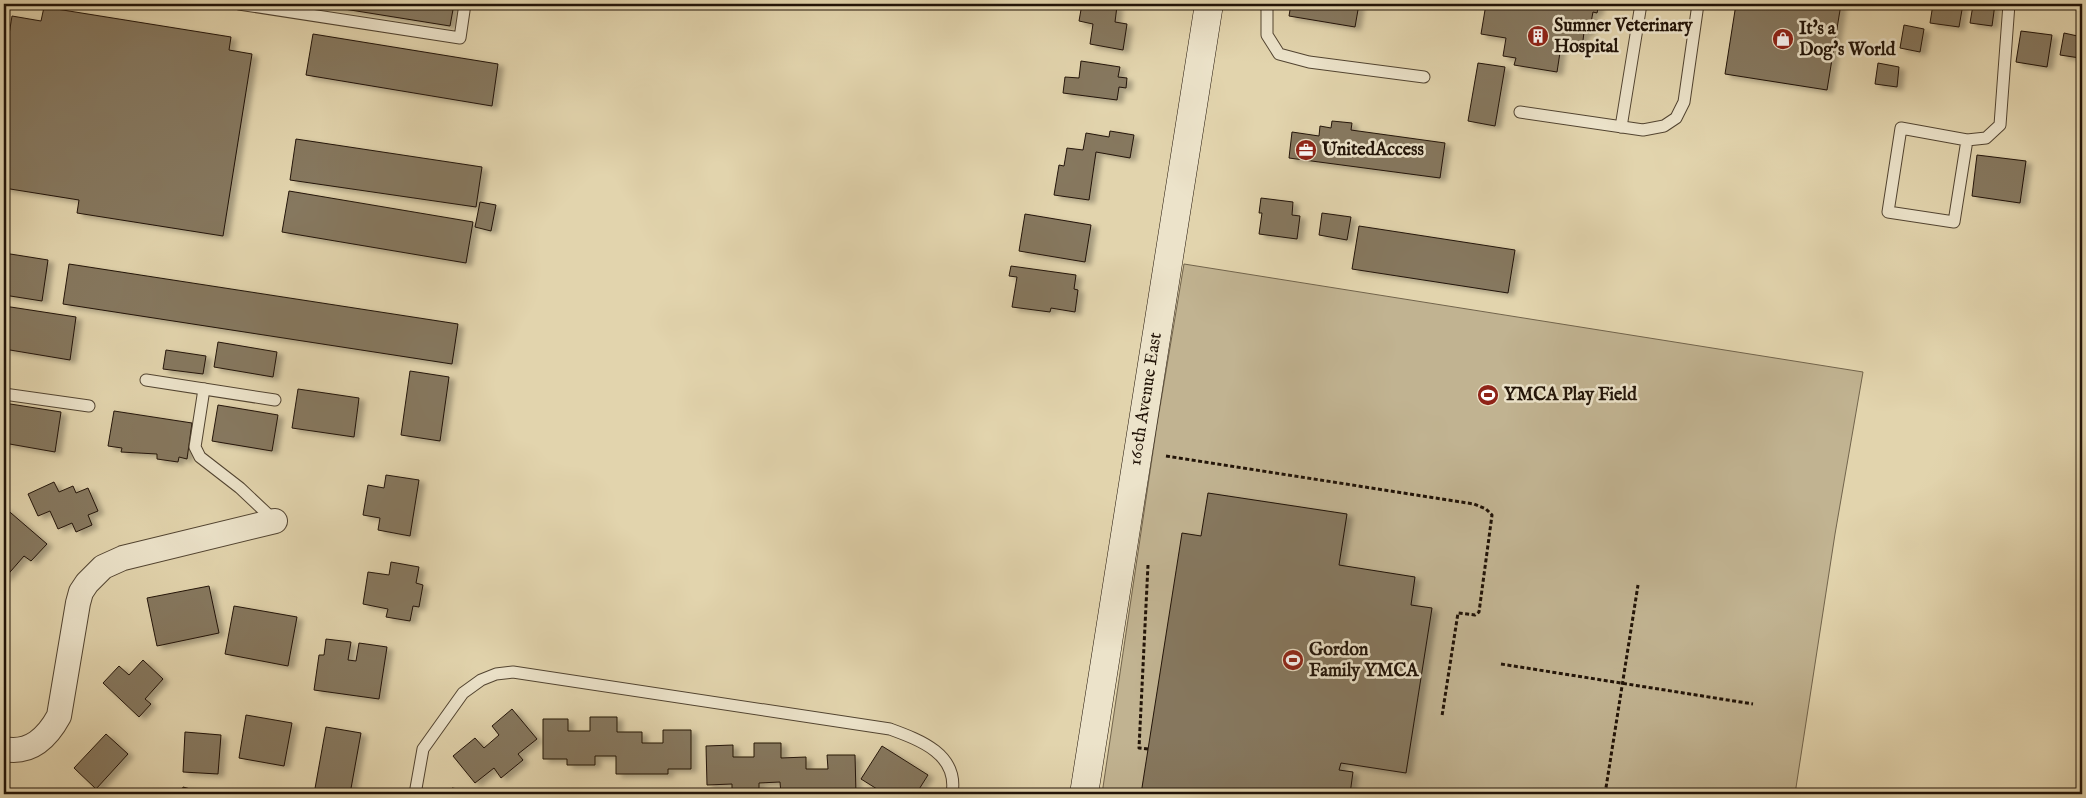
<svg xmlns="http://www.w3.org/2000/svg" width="2086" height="798" viewBox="0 0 2086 798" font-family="'IM FELL English',serif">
<defs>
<filter id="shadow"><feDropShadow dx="5.5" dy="3" stdDeviation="2.5" flood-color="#0004"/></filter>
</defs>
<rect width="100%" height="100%" fill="#e2d4ad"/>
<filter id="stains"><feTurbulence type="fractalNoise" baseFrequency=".004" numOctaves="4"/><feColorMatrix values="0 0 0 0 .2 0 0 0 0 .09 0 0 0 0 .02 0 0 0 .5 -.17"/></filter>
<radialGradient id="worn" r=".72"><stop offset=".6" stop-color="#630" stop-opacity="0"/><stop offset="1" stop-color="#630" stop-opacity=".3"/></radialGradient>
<polygon fill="#c1b391" stroke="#72644c" points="1184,264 1863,372 1835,534 1795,794 1102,794 1157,425"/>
<g fill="#86785e" stroke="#221408" filter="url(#shadow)">
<polygon points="313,4 454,4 450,26"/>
<polygon points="1082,4 1101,4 1117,6 1115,22 1127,24 1123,50 1090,44 1093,24 1079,21"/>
<polygon points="1291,4 1359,4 1355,27 1289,16"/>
<polygon points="1486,4 1599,4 1597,13 1593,12 1589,33 1584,32 1582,49 1561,46 1557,72 1514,65 1516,58 1503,56 1506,38 1481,34"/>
<polygon points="1736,4 1841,4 1827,90 1725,74"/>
<polygon points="1933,4 1995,4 1992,26 1970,23 1973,5 1963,4 1959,27 1930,23"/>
<polygon points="44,7 231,37 229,50 252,54 223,236 77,213 79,200 4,188 4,66 12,16 41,21"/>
<polygon points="1904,25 1924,29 1920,52 1900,48"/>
<polygon points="2021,31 2052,35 2047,67 2016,62"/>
<polygon points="2064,33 2082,37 2080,58 2060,55"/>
<polygon points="313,34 498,64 492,106 306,75"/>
<polygon points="1081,61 1120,67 1118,77 1127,78 1126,88 1119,87 1117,100 1063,93 1065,77 1079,78"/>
<polygon points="1478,63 1505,67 1495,126 1468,121"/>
<polygon points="1878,63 1899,67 1897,87 1875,84"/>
<polygon points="1332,121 1352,123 1351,130 1445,143 1440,178 1289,158 1292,132 1319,136 1320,126 1331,128"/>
<polygon points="1110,131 1134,135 1130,158 1096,152 1089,200 1054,195 1059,165 1064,166 1067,148 1083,150 1086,133 1109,137"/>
<polygon points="296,139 482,167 476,207 290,180"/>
<polygon points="1977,155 2026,161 2020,203 1972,196"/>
<polygon points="289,191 473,222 466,263 282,232"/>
<polygon points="1261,198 1293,202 1292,215 1300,216 1297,239 1259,234 1262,213 1259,213"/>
<polygon points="480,202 496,205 491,231 475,227"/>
<polygon points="1322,213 1351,217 1347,240 1319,235"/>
<polygon points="1025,214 1091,225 1085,262 1019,251"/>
<polygon points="1359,226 1515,250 1508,293 1352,269"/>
<polygon points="4,253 48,260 42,301 4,295"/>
<polygon points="69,264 458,324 452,364 63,304"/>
<polygon points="1011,266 1076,275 1074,289 1078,290 1075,312 1051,308 1050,312 1012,307 1017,277 1009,276"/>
<polygon points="4,306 76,317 70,360 4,349"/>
<polygon points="218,342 277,352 273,377 214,367"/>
<polygon points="166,350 206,356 203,374 163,369"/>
<polygon points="410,371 449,377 440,441 401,435"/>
<polygon points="298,389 359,398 354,437 292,428"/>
<polygon points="4,403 61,412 55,452 4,443"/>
<polygon points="218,405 278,415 272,451 212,441"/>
<polygon points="114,411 192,423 187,459 179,457 178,462 157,459 157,454 121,452 122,448 108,446"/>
<polygon points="386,475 419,480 410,536 378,530 380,518 363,515 368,485 384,488"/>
<polygon points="54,482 59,492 73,486 76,493 88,488 98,511 88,515 92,525 76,532 72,523 58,529 50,511 38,516 28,494"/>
<polygon points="1208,493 1347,514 1339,565 1415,577 1411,605 1432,608 1406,773 1341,763 1339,770 1353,772 1350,794 1141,794 1182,533 1201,536"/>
<polygon points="4,507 47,544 31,561 24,556 4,579"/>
<polygon points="391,562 419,567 416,583 423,585 419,607 413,606 410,621 386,617 388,609 363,604 368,572 389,575"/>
<polygon points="209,586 219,633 157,646 147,598"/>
<polygon points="234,606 297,617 288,666 225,654"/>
<polygon points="326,639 351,642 348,660 356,661 359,643 387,647 379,699 314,690 319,655 324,655"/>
<polygon points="143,660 163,679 145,699 151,704 139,717 103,683 119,666 129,675"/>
<polygon points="512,709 537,739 518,754 523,760 501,778 494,768 475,783 453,756 475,738 484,748 499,735 492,726"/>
<polygon points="246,715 292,723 284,766 239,758"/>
<polygon points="590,717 617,717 617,732 642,732 642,743 663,743 663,730 691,730 691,769 668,769 668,774 616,774 616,756 595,756 595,765 567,765 567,759 543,759 543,719 568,719 568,731 590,731"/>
<polygon points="326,727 361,733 350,794 314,794"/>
<polygon points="185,732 221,735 218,774 183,772"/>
<polygon points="106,734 128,754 96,789 74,768"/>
<polygon points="754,743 781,743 781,758 806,757 806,769 828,769 827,755 855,755 856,794 781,794 780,782 759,783 759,791 732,791 732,784 707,785 706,746 733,745 733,757 754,757"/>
<polygon points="882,746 928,775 916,794 885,794 861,779"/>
<polygon points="183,787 198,791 198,794 181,794"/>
<polygon points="452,788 489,794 450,794"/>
<polygon points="67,789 70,794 58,794"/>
</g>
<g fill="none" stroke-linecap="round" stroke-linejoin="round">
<g stroke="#524431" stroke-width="13">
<g id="lane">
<polyline points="239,4 460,38 465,4"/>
<polyline points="1267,4 1267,35 1279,54 1309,62 1424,77"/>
<polyline points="1520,112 1643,130 1664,126 1676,118 1684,102 1698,4"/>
<polyline points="1621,127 1641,4"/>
<polyline points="1967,140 1954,222 1888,212 1901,128 1967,140 1986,138 2000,125 2009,4"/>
<polyline points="146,380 275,400"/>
<polyline points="204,389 195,447 200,457 240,488 275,521"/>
<polyline points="4,394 89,406"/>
<path d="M415 794 423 749 463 693 481 680 496 674 513 672 890 729C920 740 959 754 952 794"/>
</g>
</g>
<g stroke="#524431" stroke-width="26">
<path id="street" d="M4 749C30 754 47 738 59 716L78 603 81 592 87 583 103 567 123 558 275 521"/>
</g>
<g stroke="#221408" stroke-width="29">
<polyline id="secondary" points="1084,794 1209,4"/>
</g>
<g stroke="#221408" stroke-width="3" stroke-dasharray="4 2.5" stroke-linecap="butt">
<polyline points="1166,456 1474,504 1486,509 1492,515 1479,612 1475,615 1458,613 1442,716"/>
<polyline points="1501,664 1753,704"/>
<polyline points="1148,749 1139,748 1148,565"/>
<polyline points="1605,794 1638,585"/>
</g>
<use href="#lane" stroke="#ece3ca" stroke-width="11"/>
<use href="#street" stroke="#ece3ca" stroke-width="24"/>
<use href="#secondary" stroke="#ece3ca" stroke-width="28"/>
</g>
<defs>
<g id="building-disc" transform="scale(1.125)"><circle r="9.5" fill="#8f2418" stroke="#ece3ca"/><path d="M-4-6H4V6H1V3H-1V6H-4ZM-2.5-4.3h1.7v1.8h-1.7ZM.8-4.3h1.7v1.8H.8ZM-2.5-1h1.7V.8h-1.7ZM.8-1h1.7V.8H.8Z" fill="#fff"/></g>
<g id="shop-disc" transform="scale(1.125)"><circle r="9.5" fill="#8f2418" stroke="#ece3ca"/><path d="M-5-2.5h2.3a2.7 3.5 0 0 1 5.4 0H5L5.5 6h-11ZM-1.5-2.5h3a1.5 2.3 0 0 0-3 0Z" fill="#fff"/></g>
<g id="office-disc" transform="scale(1.125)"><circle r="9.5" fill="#8f2418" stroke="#ece3ca"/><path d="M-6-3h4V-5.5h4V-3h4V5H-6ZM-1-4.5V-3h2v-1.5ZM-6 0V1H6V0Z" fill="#fff"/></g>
<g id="stadium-disc" transform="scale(1.125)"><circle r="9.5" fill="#8f2418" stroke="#ece3ca"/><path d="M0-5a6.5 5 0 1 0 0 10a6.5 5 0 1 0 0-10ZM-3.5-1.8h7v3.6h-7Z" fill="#fff"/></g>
</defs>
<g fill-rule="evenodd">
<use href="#building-disc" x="1538" y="36"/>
<use href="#shop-disc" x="1783" y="39"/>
<use href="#office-disc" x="1306" y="150"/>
<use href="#stadium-disc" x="1488" y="395"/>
<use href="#stadium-disc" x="1293" y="660"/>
</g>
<g text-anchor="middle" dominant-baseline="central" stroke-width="5" stroke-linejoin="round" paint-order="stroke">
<g font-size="18" font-weight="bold" fill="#221408" stroke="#ece3ca" text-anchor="start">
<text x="1554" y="26">Sumner Veterinary<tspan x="1554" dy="21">Hospital</tspan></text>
<text x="1799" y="29">It's a<tspan x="1799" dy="21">Dog's World</tspan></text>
<text x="1322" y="150">UnitedAccess</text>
<text x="1504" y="395">YMCA Play Field</text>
<text x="1309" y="650">Gordon<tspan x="1309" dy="21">Family YMCA</tspan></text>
</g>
<g font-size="18" fill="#221408" stroke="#ece3ca">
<text transform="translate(1146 399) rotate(-81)">160th Avenue East</text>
</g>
</g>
<rect width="2086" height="798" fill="none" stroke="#e2d4ad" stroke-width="20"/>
<rect x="5" y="5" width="2076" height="788" fill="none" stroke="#221408" stroke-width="2.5"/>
<rect x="10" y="10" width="2066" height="778" fill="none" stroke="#221408"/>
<rect width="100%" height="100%" filter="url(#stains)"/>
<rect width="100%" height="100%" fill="url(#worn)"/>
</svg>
